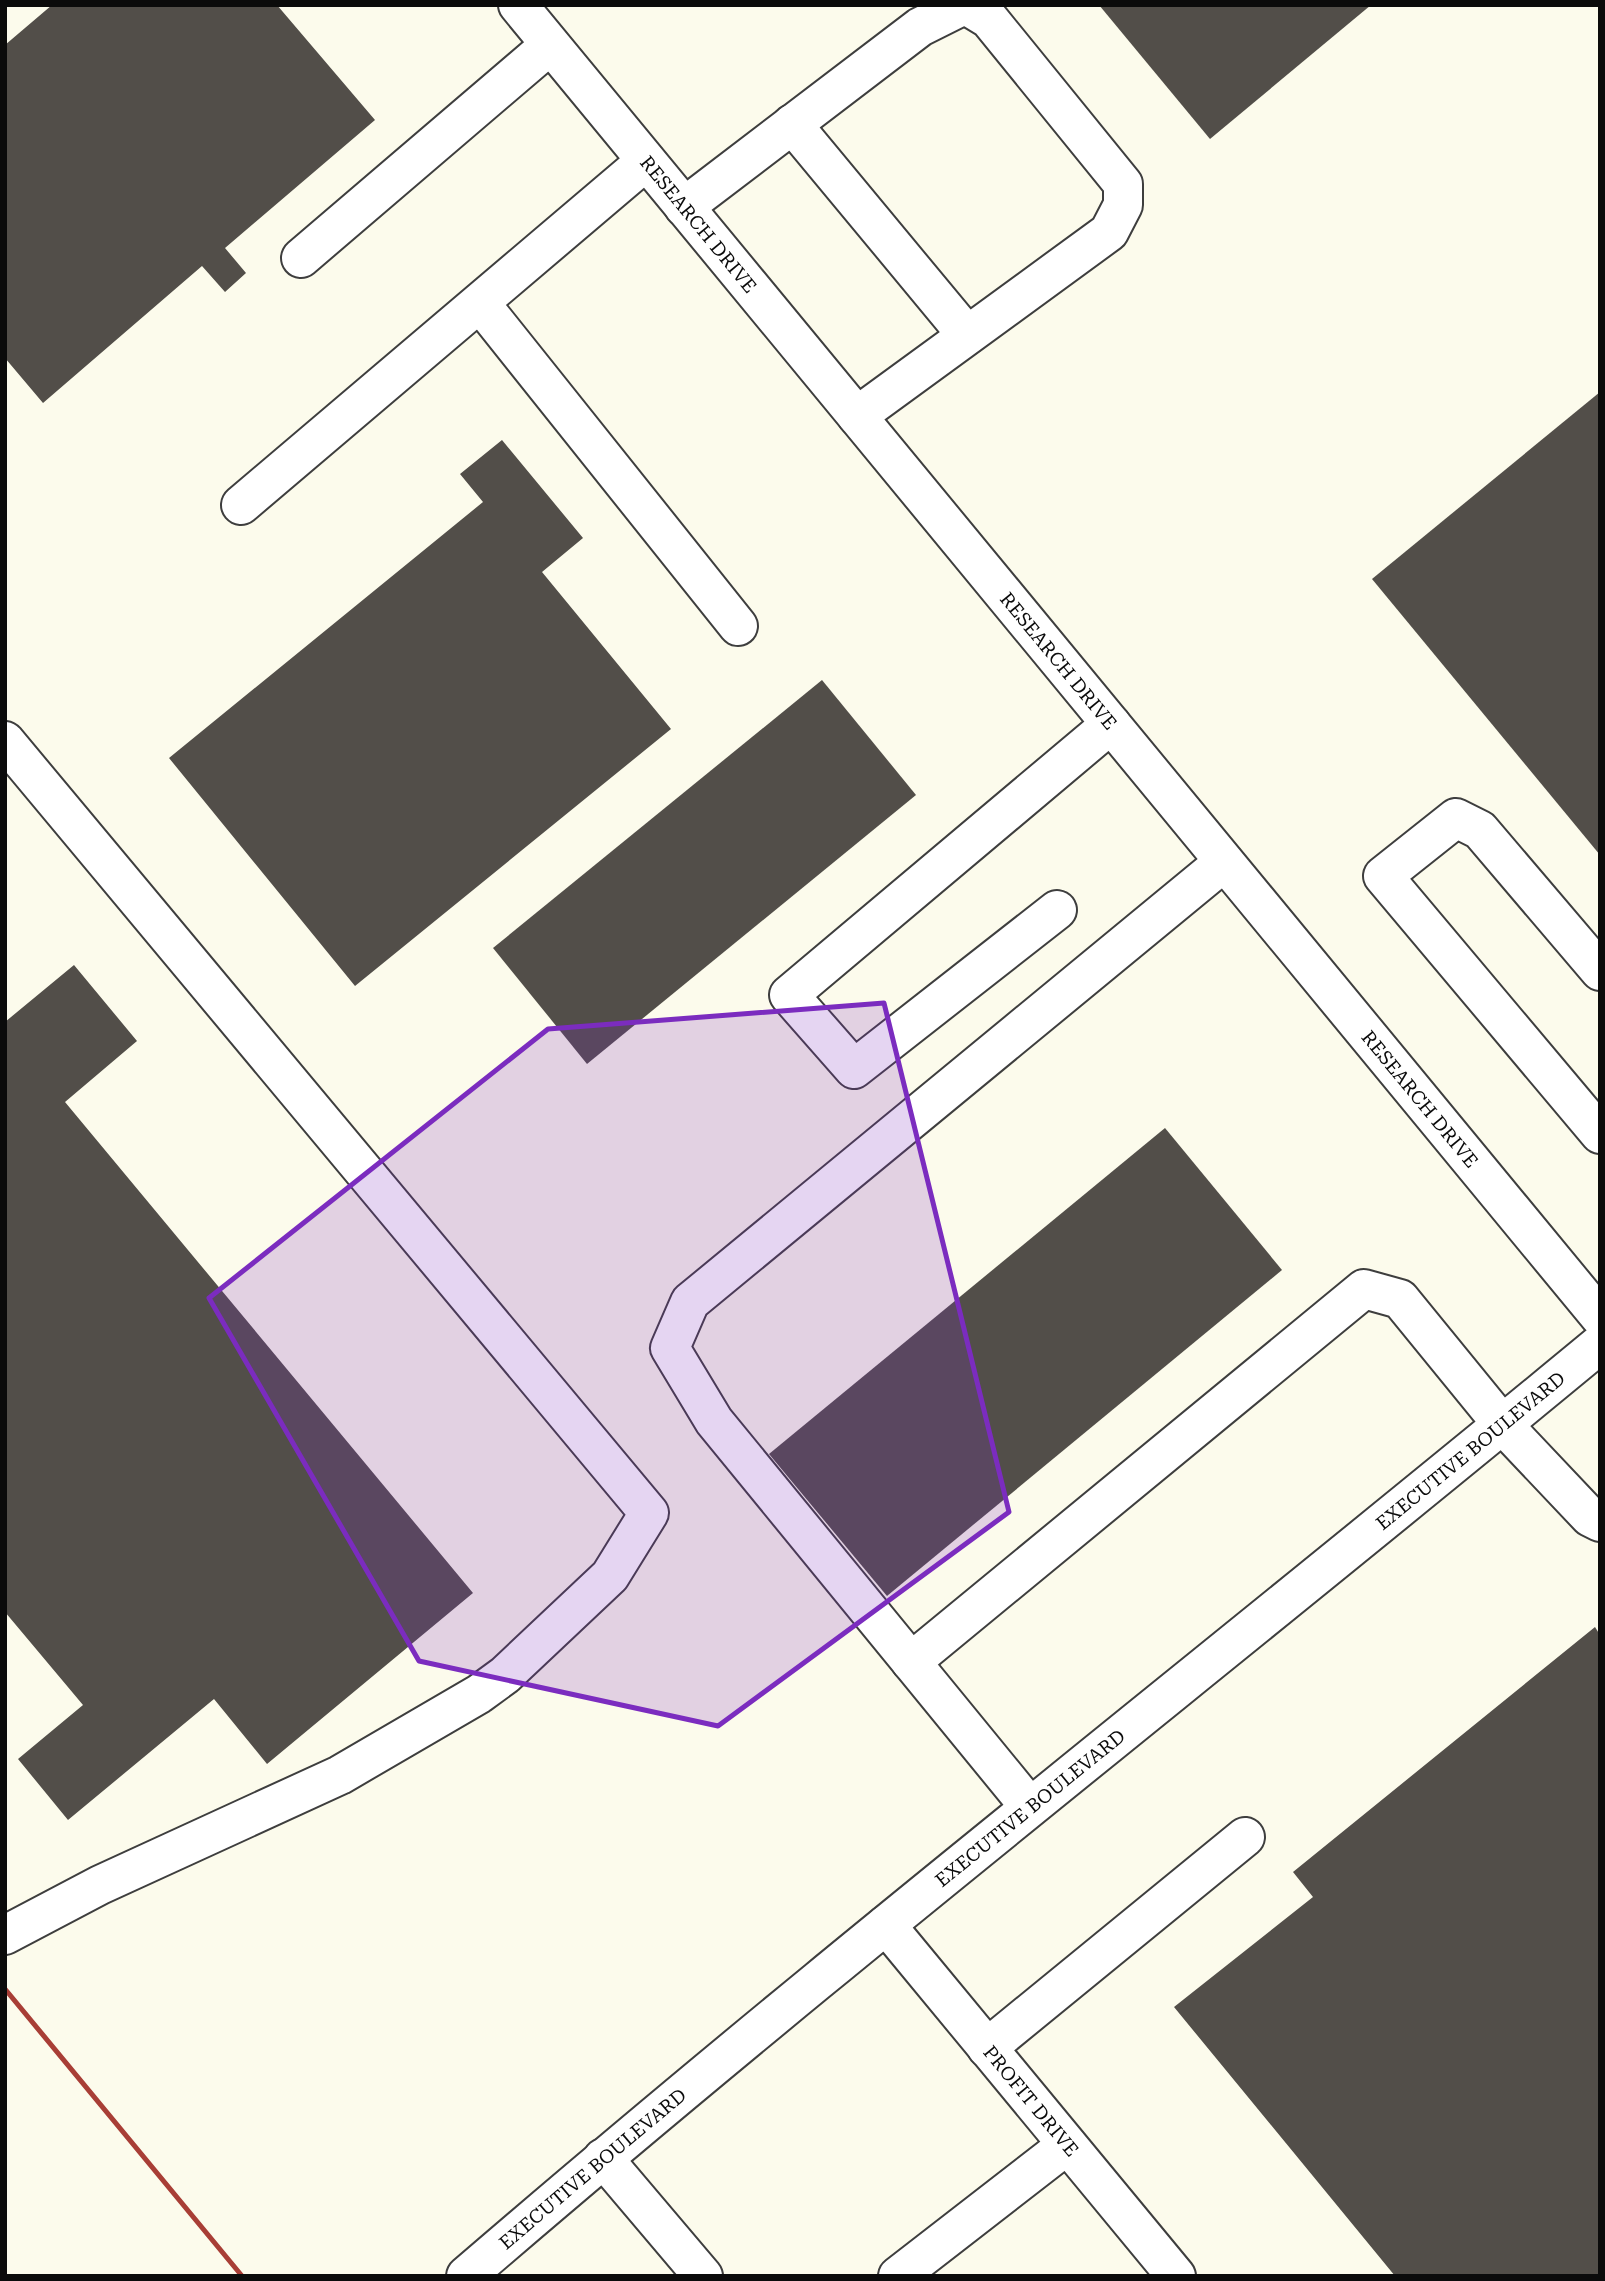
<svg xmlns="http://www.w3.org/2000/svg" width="1605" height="2281" viewBox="0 0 1605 2281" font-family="'Roboto Serif',serif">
<rect width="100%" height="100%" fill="#fcfbec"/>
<g fill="#524e49">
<polygon points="52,5 277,5 375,120 225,248 246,273 225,292 202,266 43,403 5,358 5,45"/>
<polygon points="1099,5 1371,5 1210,139"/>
<polygon points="1600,392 1600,855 1372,579"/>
<polygon points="502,440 583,538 542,572 671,729 355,986 169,758 483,502 460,474"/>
<polygon points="822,680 916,795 587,1064 493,948"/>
<polygon points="74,965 137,1041 65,1102 473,1593 267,1764 214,1699 68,1820 18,1759 83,1705 5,1612 5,1022"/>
<polygon points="1165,1128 1282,1270 887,1596 769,1454"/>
<polygon points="1595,1627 1600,1635 1600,2276 1395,2276 1174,2007 1313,1897 1293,1872"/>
</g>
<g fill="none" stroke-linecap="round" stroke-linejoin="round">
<g stroke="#3e3e3e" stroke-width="42">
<g id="minor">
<path id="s1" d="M518 5 1600 1317"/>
<polyline points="792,124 967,335"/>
<polyline points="684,207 920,27 964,5"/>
<polyline points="301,258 550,45"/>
<polyline points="480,303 738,626"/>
<polyline points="857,416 1109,232 1123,205 1123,184 989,19 966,5"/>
<polyline points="241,505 646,161"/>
<polyline points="5,741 649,1513 610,1576 505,1675 479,1694 340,1775 100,1885 5,1935"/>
<polyline points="1057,910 854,1069 789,995 1111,724"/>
<polyline points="1600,971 1480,830 1456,818 1383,876 1600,1134"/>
<polyline points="911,1662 1364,1289 1400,1299 1502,1424 1590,1517 1600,1522"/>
<polyline points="1029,1806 714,1421 670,1348 690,1302 1224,862"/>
<path id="s2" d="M886 1925 1176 2276"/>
<polyline points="987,2048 1245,1837"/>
<polyline points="603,2158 703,2276"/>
<path id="s3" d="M466 2276C837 1956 1223 1656 1600 1344"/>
<polyline points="898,2276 1067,2145"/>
</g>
</g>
<use href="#minor" stroke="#fff" stroke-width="38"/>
<polyline stroke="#a83e36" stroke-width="5" points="5,1989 242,2276"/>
</g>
<path fill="#7b2cbf" fill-opacity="0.2" stroke="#7b2cbf" stroke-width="5" stroke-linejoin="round" d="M884 1003 1009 1512 718 1726 419 1661 209 1298 548 1029Z"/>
<g text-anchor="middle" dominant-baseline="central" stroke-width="7" stroke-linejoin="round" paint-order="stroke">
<g font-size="19" fill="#0b0b0b" stroke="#fff">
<text stroke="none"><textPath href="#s1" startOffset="284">RESEARCH DRIVE</textPath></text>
<text stroke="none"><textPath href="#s1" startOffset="850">RESEARCH DRIVE</textPath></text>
<text stroke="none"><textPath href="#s1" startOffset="1418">RESEARCH DRIVE</textPath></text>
<text stroke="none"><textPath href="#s3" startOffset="1300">EXECUTIVE BOULEVARD</textPath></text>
<text stroke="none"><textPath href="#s3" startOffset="733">EXECUTIVE BOULEVARD</textPath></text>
<text stroke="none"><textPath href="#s2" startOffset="228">PROFIT DRIVE</textPath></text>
<text stroke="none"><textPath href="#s3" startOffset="166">EXECUTIVE BOULEVARD</textPath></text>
</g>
</g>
<rect width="1605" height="2281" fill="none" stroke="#0b0b0b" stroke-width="14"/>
</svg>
